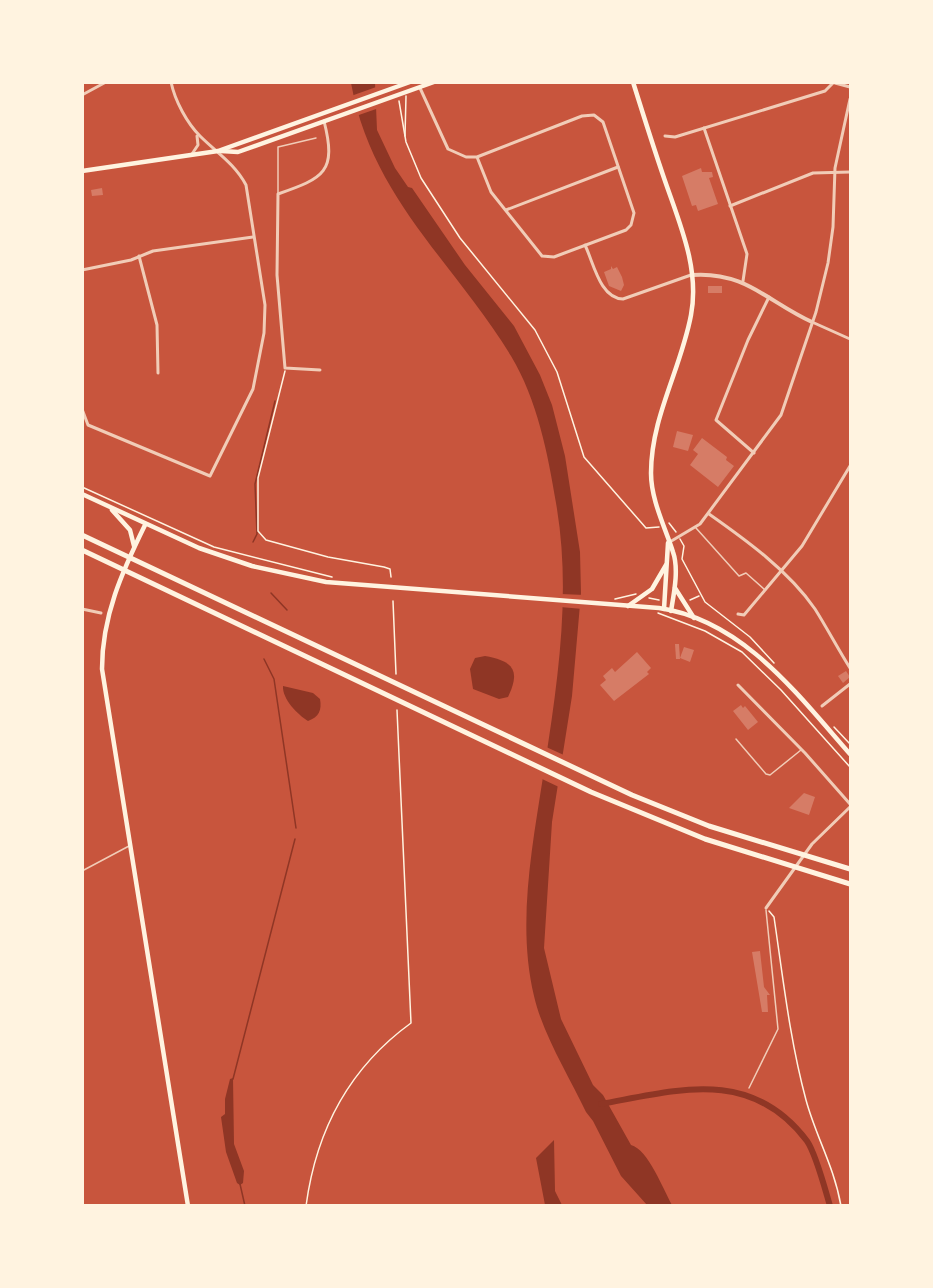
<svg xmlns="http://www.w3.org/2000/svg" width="933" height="1288" viewBox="0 0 933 1288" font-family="'IBM Plex Serif',serif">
<rect width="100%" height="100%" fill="#c8553d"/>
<g fill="#8f3625">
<path d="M351 83H375L377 130 395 168 408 187 412 188 465 265 514 326 540 375 552 405 565 456 580 552 581 593 572 696 552 822 544 948 561 1019 593 1085 603 1095 631 1145C648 1149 664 1191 672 1205H647L621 1176 593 1121 586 1112C569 1076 543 1035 534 996 517 925 532 848 543 777 557 686 572 594 556 503 548 454 537 399 511 356 453 261 372 198 351 83Z"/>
<path d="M485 656C513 661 521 670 508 697L499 699 473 689 470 669 475 658Z"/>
<path d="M283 686 313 693 320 699C322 710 319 717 308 721 298 715 282 699 283 686Z"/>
<polygon points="233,1078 234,1144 244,1171 243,1183 240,1185 237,1183 226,1152 221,1117 225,1114 225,1099 230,1079"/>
<polygon points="554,1140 555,1191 562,1205 545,1205 536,1158"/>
</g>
<g fill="#c8553d">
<polygon points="379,86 379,108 356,116 351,96"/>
<polygon points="561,594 584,595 583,609 560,607"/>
<polygon points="544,746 566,756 561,788 540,778"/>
</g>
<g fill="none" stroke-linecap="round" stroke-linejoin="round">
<g stroke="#8f3625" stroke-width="1.5">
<polyline points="253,542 257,534 255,484 275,401"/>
<polyline points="271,593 287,610"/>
<polyline points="264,659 274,679 296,828"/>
<polyline points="233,1079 295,839"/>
<polyline points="240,1184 245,1206"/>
</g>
<path stroke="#8f3625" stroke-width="6" d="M601 1104C678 1090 751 1067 807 1141 816 1154 825 1189 830 1206"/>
</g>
<g fill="#d67c66">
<polygon points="701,168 702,172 712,172 713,177 709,178 718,204 698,211 696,205 692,206 682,176"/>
<polygon points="102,188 103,195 92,196 91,190"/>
<polygon points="611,266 613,269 617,267 622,277 624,285 621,291 609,286 604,272 611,269"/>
<rect x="708" y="286" width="14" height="7"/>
<polygon points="677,431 693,435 688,451 673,447"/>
<polygon points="702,438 727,457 726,460 734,466 718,487 690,465 698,454 693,450"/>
<polygon points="675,644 679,644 680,659 676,659"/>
<polygon points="684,647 694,650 690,662 680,658"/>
<polygon points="637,652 651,668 647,672 649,674 614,701 600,685 606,680 603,676 612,668 615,672"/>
<polygon points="846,671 850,677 843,683 838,676"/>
<polygon points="741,705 743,708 745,706 758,722 748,730 733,711"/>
<polygon points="804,793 815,797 809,815 789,808"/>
<polygon points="760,951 764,987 770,995 767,995 768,1012 762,1012 752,952"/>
</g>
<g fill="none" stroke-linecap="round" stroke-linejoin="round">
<g stroke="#fff3e0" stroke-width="1.5">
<polyline points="399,101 406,142 421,178 460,238 535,330 557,372 584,457 646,528 659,527"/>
<polyline points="405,136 406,96"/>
<polyline points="285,371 258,478 258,531 266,540 328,557 384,567 390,569 391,577"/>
<polyline points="82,487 214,547 332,577"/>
<polyline points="669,523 676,532"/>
<polyline points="680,539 684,546 682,559 705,602 750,637 774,663"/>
<polyline points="649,598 659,600"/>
<polyline points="615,599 636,594"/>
<polyline points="690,600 699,596"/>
<polyline points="393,601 396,674"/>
<polyline points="658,613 705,631 742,652 781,690 850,767"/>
<polyline points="834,727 850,744"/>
<path d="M769 911 774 917C783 978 790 1041 806 1100 816 1137 834 1166 841 1206"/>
<path d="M306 1206C316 1131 349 1068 411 1023L397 710"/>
</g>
<g stroke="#f1ccb7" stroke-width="1.5">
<polyline points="278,193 278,147 316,138"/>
<polyline points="696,528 739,576 746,573 765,590"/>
<polyline points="736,739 766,774 770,775 801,750"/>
<polyline points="82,871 129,846"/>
<polyline points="749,1088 778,1029 766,910"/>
</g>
<g stroke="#f1ccb7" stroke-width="3">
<polyline points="835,83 850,87"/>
<polyline points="420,88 448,149 466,157 477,157 491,192 542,256 554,257 626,230 631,225 634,213 603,122 594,115 582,116 477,157"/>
<polyline points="82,95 106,82"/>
<polyline points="704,128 747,254 743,281"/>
<polyline points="665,136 675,137 825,91 834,82"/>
<polyline points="192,154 198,145 197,136"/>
<polyline points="730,206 813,173 850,172"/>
<polyline points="506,210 618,167"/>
<path d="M585 245C594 264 600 298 623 299L691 275"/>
<polyline points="139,256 157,325 158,373"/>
<polyline points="82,270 131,260 153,251 253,237"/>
<polyline points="812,322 850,339"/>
<path d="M320 370 285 368 277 275 278 194C324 178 337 172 324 121"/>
<path d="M82 409 88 425 210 476 253 389 264 333 265 305 246 185C235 164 216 152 200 136 187 123 175 101 171 82"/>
<polyline points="754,453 716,420 748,340 769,297"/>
<path d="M709 514C746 540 789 571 815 609 827 628 838 649 850 668"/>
<polyline points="668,543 700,524 781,415 816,312 828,263 833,227 835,168 850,99"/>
<polyline points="82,609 101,613"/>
<polyline points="738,614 744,615 802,546 850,466"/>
<polyline points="738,685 805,753 850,804"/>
<polyline points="822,706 850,684"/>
<polyline points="766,908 812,844 850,807"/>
</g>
<path stroke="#f1ccb7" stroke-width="4" d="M692 275C745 271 768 302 812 322"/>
<g stroke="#fff3e0" stroke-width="4.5">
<polyline points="221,151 238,152 434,82"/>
<polyline points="82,171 218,151 410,82"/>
<path d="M145 525C122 572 102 616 102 669L188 1206"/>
</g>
<g stroke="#fff3e0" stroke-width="4.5">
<path d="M633 82C643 114 653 146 664 178 679 222 700 268 691 315 681 369 651 417 651 473 651 500 665 527 673 552 679 569 674 593 671 611"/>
<path d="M82 494 199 548 252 566 326 582 659 608C743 620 798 695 850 754"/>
<polyline points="112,510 130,530 134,546"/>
<polyline points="675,588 694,618"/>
<polyline points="628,606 652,589 666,565"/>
<polyline points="664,609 668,543"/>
</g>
<g stroke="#fff3e0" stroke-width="5">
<polyline points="82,535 632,795 709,826 850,869"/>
<polyline points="82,550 591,792 705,839 850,884"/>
</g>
</g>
<rect width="933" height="1288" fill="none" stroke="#fff3e0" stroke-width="168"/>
</svg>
